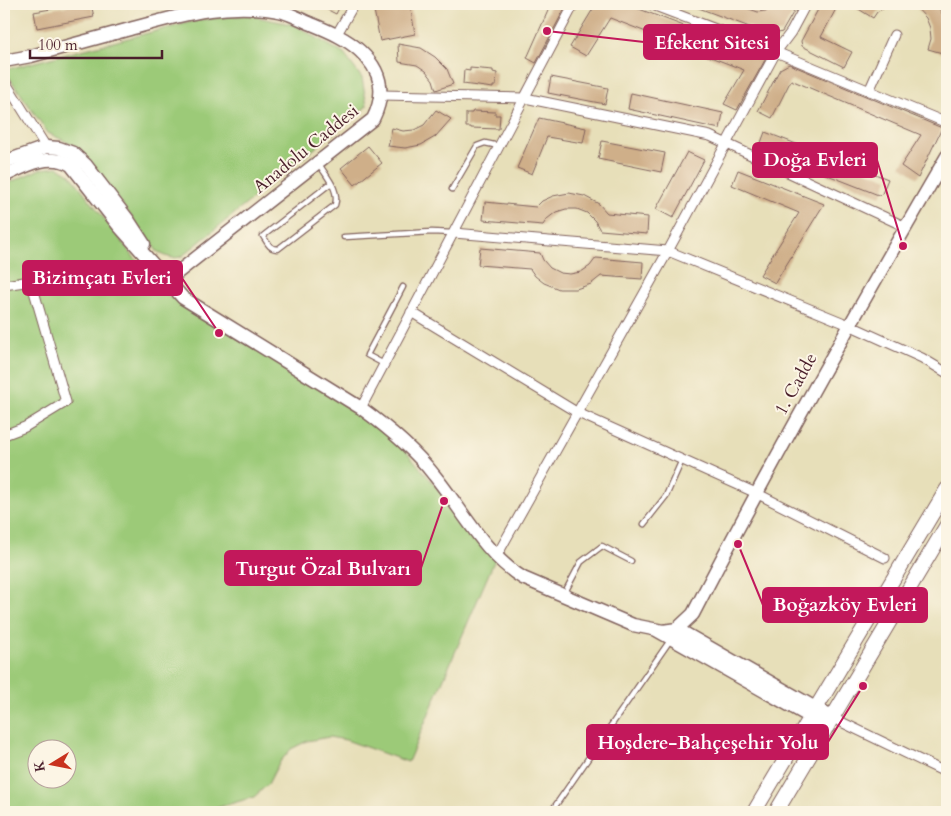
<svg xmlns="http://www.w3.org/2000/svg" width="951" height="816" viewBox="0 0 951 816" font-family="Cardo,serif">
<rect width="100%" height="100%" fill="#fcf5e5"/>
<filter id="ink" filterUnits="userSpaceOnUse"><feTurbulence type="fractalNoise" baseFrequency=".02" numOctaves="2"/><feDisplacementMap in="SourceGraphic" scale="10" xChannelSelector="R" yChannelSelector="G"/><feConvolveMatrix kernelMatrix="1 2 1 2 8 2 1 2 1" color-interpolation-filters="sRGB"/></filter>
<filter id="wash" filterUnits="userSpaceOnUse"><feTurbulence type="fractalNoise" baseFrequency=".0096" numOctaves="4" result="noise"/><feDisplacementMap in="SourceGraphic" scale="20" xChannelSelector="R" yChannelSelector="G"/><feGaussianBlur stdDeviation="1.12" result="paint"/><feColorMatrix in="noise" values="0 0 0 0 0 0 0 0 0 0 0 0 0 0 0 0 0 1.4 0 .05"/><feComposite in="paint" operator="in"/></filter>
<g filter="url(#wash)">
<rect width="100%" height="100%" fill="#e7dfb9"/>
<g fill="#9cca78" stroke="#737452" fill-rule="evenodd">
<polygon points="247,15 295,25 344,54 362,78 367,106 181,257 173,258 165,256 157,251 87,157 73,145 48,133 4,70 199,20"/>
<path d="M58 167 70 174 159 290 383 424 496 557 408 762 346 740 329 737 307 741 291 749 279 763 268 784 254 797 202 812H4V185L40 169ZM38 748H68V778H38Z"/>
</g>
<g id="blocks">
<g fill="#cfaf89">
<polygon points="79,4 91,4 94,17 37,28 34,12"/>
<polygon points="316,4 341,4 336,14"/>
<polygon points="380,4 410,4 415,34 380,41 373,5"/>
<polygon points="551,4 567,4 536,63 527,58"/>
<polygon points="596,4 626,4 760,55 765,60 737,110 724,104 744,70 610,18 586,56 570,47"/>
<polygon points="688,4 735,4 758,12 771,10 775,4 798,4 782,32 771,35"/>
<polygon points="821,4 831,4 837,7 821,37 852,52 844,67 802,46 801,41"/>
<polygon points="860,4 890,4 877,12 873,18 857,8"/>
<polygon points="913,4 936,4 938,6 946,21 947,28 946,54 928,49 931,39 930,28 926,18"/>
<polygon points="398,44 421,48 435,57 447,69 453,84 436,90 433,80 426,71 417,65 399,62"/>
<polygon points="789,64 942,128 918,178 901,166 921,135 791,80 772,118 758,111 780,69"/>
<polygon points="470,68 493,70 493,72 497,73 496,86 493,86 493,88 463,84 464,70 470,71"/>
<polygon points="551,77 608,88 605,104 548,93"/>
<polygon points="631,93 723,113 720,129 628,109"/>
<polygon points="436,110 451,119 435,137 421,145 405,148 388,146 392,128 403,131 414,130 424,125"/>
<polygon points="473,111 495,112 495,115 500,115 499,129 471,128 471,127 466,127 466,113 472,113"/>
<polygon points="539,118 586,128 583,143 547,137 532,174 517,168"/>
<polygon points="765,132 888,179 881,196 759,148"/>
<polygon points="602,141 665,153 661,172 598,159"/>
<polygon points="368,146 382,163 355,185 341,168"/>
<polygon points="687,152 704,160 673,218 656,209"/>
<polygon points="738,170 824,204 775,283 760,275 799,213 732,185"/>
<polygon points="569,193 584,196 599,204 607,213 648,217 647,234 600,230 595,221 587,213 577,209 566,209 556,212 547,219 543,225 483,220 485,202 536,207 542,201 553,196"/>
<polygon points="480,248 540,253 543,260 550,268 560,273 570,274 581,272 590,266 596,258 643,262 642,279 601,276 591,284 576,289 559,289 544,283 535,276 530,269 478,265"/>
</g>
</g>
</g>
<g filter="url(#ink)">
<use href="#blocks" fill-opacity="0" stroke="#81625d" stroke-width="1"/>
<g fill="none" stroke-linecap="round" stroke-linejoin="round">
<g stroke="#81625d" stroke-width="7">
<g id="lane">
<path d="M319 164C326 176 340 190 335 205L278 249C269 249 267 242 263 236L331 183"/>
<polyline points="452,189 477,146 485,143 499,146"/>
<polyline points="344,237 432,232 453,233"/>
<polyline points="384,364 367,355 403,287"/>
<polyline points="644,524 666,496 682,460"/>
<polyline points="564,594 581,562 602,546 631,561"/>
<polyline points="551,812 671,639"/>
</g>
</g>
<g stroke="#81625d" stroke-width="11">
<g id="street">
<polyline points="650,4 776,52 947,123"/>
<polyline points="337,34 354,4"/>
<polyline points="4,80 46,147"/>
<polyline points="869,91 894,35"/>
<polyline points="381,95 525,98 710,136 906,227"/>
<polyline points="454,233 668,251 849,325 922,358 947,373"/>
<polyline points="4,285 31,281 66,402 25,427 4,435"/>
<polyline points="411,312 578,413 756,493 885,558"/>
<polyline points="361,408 574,4"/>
<polyline points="496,557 668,251 776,52 791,32 806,4"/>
<polyline points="833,718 947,773"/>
</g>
</g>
<g stroke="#81625d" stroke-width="15">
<g id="secondary">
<path d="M4 61 31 56C64 47 97 38 130 29 180 15 230 0 283 12 293 15 304 21 314 25 331 32 347 39 360 51 382 71 386 93 373 119L168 280"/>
<polyline points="4,162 46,147 59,148 73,153 86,165 129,221 144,244"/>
<path d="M4 176C25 166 49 152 71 165L119 226 183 298 361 408C387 427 414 449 434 475 462 509 485 555 523 578L633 625 663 631 677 629 833 718"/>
<path d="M677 629 693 614C773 459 859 307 947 156"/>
<polyline points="658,631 828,727"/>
</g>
</g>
<g stroke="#81625d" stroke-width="16">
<g id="primary">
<polyline points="754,812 947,489"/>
<polyline points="776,812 947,525"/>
</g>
</g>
<use href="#lane" stroke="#fff" stroke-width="4.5"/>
<use href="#street" stroke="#fff" stroke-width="9"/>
<use href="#secondary" stroke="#fff" stroke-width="12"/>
<use href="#primary" stroke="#fff" stroke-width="14"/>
</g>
</g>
<g text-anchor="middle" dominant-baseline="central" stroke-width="4" stroke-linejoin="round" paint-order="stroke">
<g font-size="18" fill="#4a1f2b" stroke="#fcf5e5">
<text transform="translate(306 149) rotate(-39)">Anadolu Caddesi</text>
<text transform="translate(796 384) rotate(-61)">1. Cadde</text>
</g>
</g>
<path fill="none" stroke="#c2185b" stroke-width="2" d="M547 31L644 42M903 246L877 160M219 333L182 278M444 501L421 568M738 544L763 605M863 686L828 742"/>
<g fill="#c2185b" stroke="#fcf5e5" stroke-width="2">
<circle cx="547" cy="31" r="5"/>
<circle cx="903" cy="246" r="5"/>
<circle cx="219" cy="333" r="5"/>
<circle cx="444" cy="501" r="5"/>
<circle cx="738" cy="544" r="5"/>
<circle cx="863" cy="686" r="5"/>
</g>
<g fill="#c2185b" stroke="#c2185b" stroke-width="2">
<rect x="644" y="25" width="135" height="34" rx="5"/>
<rect x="753" y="143" width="124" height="34" rx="5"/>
<rect x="23" y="261" width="159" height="34" rx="5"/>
<rect x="225" y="551" width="196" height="34" rx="5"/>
<rect x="763" y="588" width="164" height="34" rx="5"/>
<rect x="587" y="725" width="241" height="34" rx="5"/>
</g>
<g font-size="19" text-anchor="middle" font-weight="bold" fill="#fff">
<text x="712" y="49">Efekent Sitesi</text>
<text x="815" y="166">Doğa Evleri</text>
<text x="102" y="284">Bizimçatı Evleri</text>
<text x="323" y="575">Turgut Özal Bulvarı</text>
<text x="845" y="611">Boğazköy Evleri</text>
<text x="708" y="749">Hoşdere-Bahçeşehir Yolu</text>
</g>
<rect width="951" height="816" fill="none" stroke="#fcf5e5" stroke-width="20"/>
<g transform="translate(52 764) rotate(260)"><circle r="24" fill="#fcf5e5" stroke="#b59f9b"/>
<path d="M0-4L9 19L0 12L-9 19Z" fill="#c8321e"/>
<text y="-8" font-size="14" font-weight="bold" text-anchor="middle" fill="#4a1f2b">K</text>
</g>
<path d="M30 50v8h132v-8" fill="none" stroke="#4a1f2b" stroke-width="2.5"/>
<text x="38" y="50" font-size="15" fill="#4a1f2b" stroke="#fcf5e5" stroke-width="4" paint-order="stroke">100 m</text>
</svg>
